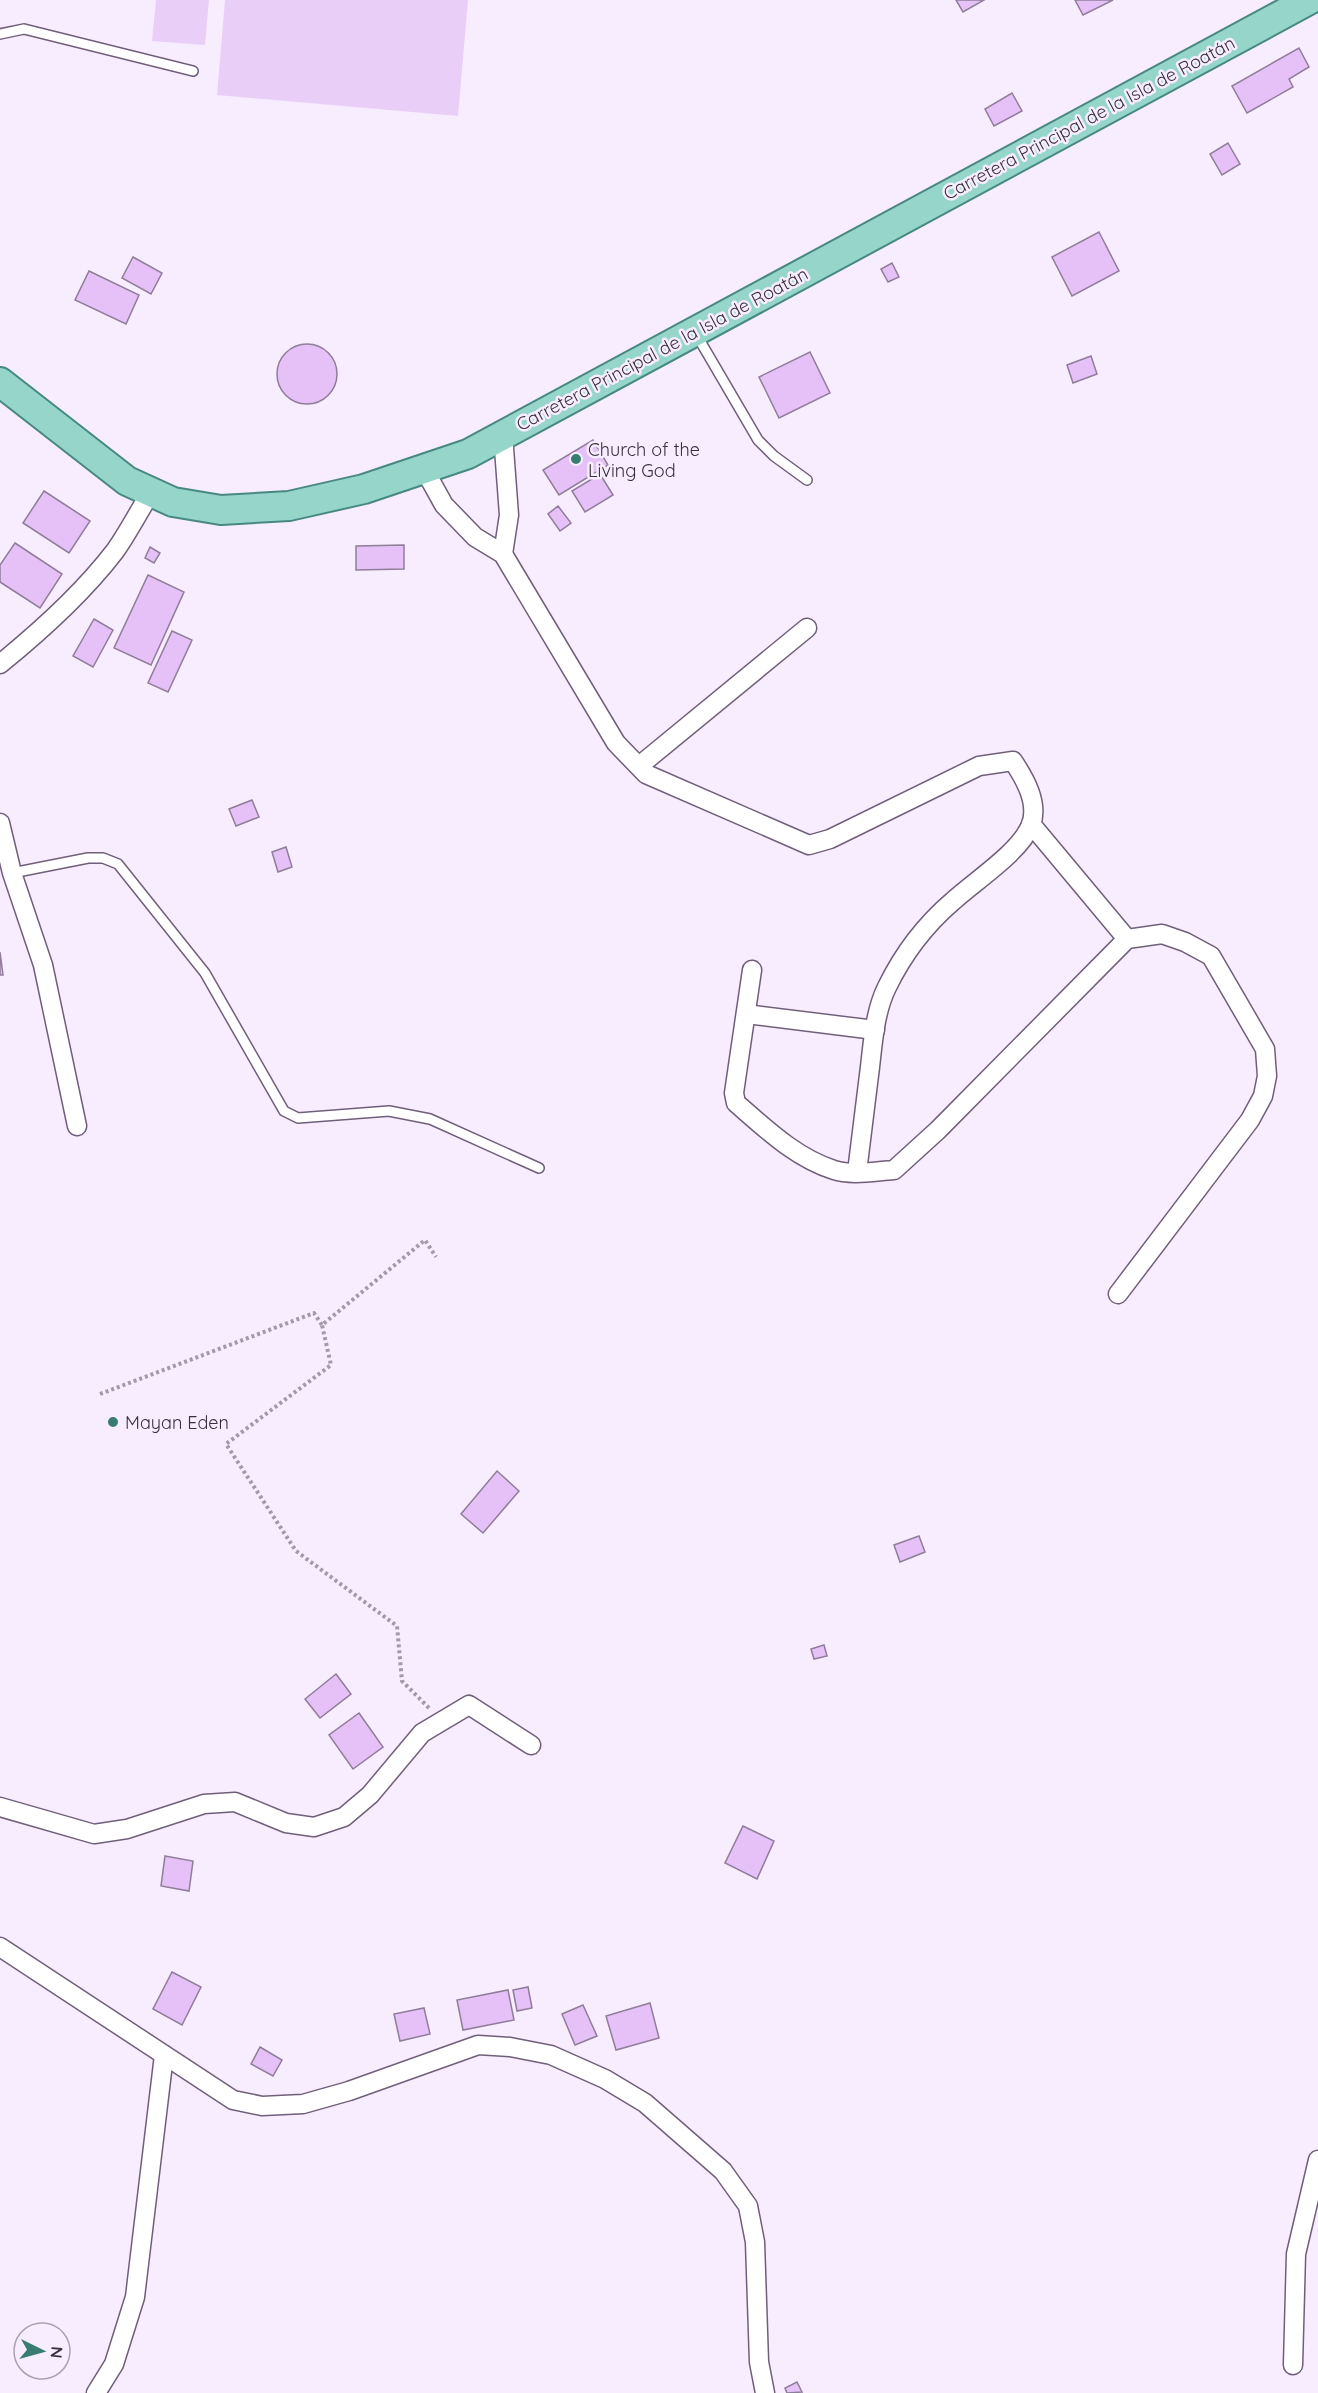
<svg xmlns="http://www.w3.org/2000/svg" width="1318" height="2393" viewBox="0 0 1318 2393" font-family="Quicksand,sans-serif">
<rect width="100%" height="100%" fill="#f8ecff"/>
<g fill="#e9cff8">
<polygon points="156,0 209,0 205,45 152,41"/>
<polygon points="225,0 468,0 458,116 217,95"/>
</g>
<g fill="#e5c1f8" stroke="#8f7d99" stroke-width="1.5">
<polygon points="956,0 984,0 963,12"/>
<polygon points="1075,0 1113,0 1083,15"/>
<polygon points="1299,48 1309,67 1289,79 1293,87 1247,113 1232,86"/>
<polygon points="1012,93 1022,111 994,126 985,109"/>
<polygon points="1228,143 1240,164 1222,175 1210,154"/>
<polygon points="1099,232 1119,271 1072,296 1052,257"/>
<polygon points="133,257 162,273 151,294 122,278"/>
<polygon points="892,263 899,277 888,282 881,269"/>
<polygon points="89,271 139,295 126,324 75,300"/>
<circle cx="307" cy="374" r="30"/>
<polygon points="810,352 830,393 779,418 759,377"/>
<polygon points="1091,356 1097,374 1073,383 1067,365"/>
<polygon points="593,440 608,465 559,495 543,470"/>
<polygon points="600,474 613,495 585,512 572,491"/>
<polygon points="44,491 90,521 69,553 23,523"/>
<polygon points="558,506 571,523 560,531 548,514"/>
<polygon points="15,543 62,574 40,608 0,582 0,565"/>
<polygon points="404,545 404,569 356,570 356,546"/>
<polygon points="150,547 160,553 154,563 145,558"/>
<polygon points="148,575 184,592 151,665 114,648"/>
<polygon points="94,619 113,630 93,667 73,656"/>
<polygon points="172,631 192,640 168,692 148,683"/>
<polygon points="252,800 259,817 236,826 229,809"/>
<polygon points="286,847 292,867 278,872 272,852"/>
<polygon points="0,952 3,975 0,975"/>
<polygon points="497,1471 519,1491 483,1533 461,1514"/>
<polygon points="919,1536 925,1552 900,1562 894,1545"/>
<polygon points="824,1645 827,1656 814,1659 811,1649"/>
<polygon points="336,1674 351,1694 320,1718 305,1699"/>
<polygon points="359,1713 383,1747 353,1769 329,1735"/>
<polygon points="743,1826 774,1841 757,1879 725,1863"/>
<polygon points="165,1856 193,1861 189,1891 161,1886"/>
<polygon points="172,1972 201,1987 182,2025 153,2009"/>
<polygon points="528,1987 532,2008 517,2011 513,1990"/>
<polygon points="508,1990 514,2020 463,2030 457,2000"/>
<polygon points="650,2003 659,2038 616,2050 606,2016"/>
<polygon points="583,2005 597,2036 575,2045 562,2014"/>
<polygon points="424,2008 430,2034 400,2041 394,2014"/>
<polygon points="260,2047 282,2060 273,2076 251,2064"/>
<polygon points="797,2382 802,2392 787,2393 785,2388"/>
</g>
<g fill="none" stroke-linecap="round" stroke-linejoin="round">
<g stroke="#705f7a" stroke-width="12">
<g id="service">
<polyline points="0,34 24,29 193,71"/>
<polyline points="696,334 758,440 774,456 807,480"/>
<polyline points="12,873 88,858 103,858 118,864 205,973 284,1111 298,1118 389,1111 430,1119 539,1168"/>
</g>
</g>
<g stroke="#705f7a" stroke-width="21">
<g id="minor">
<path d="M424 469 444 505 475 537 503 554 616 743 646 774 809 845 830 839 979 766 1013 761C1025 779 1039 803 1031 825 1019 853 976 880 953 901 925 925 903 954 887 987 875 1011 873 1041 870 1067 866 1102 861 1137 857 1172"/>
<polyline points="503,554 509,515 503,435"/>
<path d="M0 664C42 630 82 594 115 551 128 533 139 511 151 492"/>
<polyline points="639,766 807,628"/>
<polyline points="0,823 12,873 43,965 77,1126"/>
<polyline points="1031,824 1127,939"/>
<path d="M752 970 734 1093 736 1103C766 1129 796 1158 834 1170 852 1176 876 1171 894 1170L938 1130 1127 939 1162 934 1185 942 1211 956 1265 1049 1267 1076 1263 1096 1250 1120 1118 1294"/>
<polyline points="746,1014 875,1030"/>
<polyline points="0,1807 94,1834 127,1829 204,1804 235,1802 286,1823 314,1827 344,1817 370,1795 422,1733 469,1705 531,1745"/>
<polyline points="0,1947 233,2100 262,2106 303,2104 349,2091 478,2045 510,2047 551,2055 605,2079 645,2103 723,2171 748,2206 755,2242 759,2362 765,2393"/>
<polyline points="1293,2365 1296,2254 1318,2160"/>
<polyline points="96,2393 114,2364 135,2297 164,2055"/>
</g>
</g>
<g stroke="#478982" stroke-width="32">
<polyline id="primary" points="0,382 127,481 173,502 221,510 289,506 364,489 468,454 1309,0"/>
</g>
<g stroke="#a399a9" stroke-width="4" stroke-dasharray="3 3" stroke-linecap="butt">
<polyline points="100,1394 314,1313 322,1325"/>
<polyline points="429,1708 402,1681 397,1626 296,1551 226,1444 331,1365 322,1325 425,1240 436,1257"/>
</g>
<use href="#service" stroke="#fff" stroke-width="9"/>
<use href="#minor" stroke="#fff" stroke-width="18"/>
<use href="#primary" stroke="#95d5ca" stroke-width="28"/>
</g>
<g fill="#387d71" stroke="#f8ecff" stroke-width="2">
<circle cx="576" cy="459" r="6"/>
<circle cx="113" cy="1422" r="6"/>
</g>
<g text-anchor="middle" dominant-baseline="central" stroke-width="5" stroke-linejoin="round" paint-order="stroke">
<g font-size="18" fill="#38303d" stroke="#f8ecff">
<text transform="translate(1089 118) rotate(-28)">Carretera Principal de la Isla de Roatán</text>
<text transform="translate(662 349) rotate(-28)">Carretera Principal de la Isla de Roatán</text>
</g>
<g font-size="18" fill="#38303d" stroke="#f8ecff" text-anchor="start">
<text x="588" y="449">Church of the<tspan x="588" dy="21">Living God</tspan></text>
<text x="125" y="1422">Mayan Eden</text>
</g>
</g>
<g transform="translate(42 2351) rotate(95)"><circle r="28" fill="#f8ecff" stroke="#aba1b1" stroke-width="1.5"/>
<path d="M0-4.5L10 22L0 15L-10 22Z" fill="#387d71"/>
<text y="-9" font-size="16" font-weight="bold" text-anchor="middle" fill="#38303d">N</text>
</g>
</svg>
